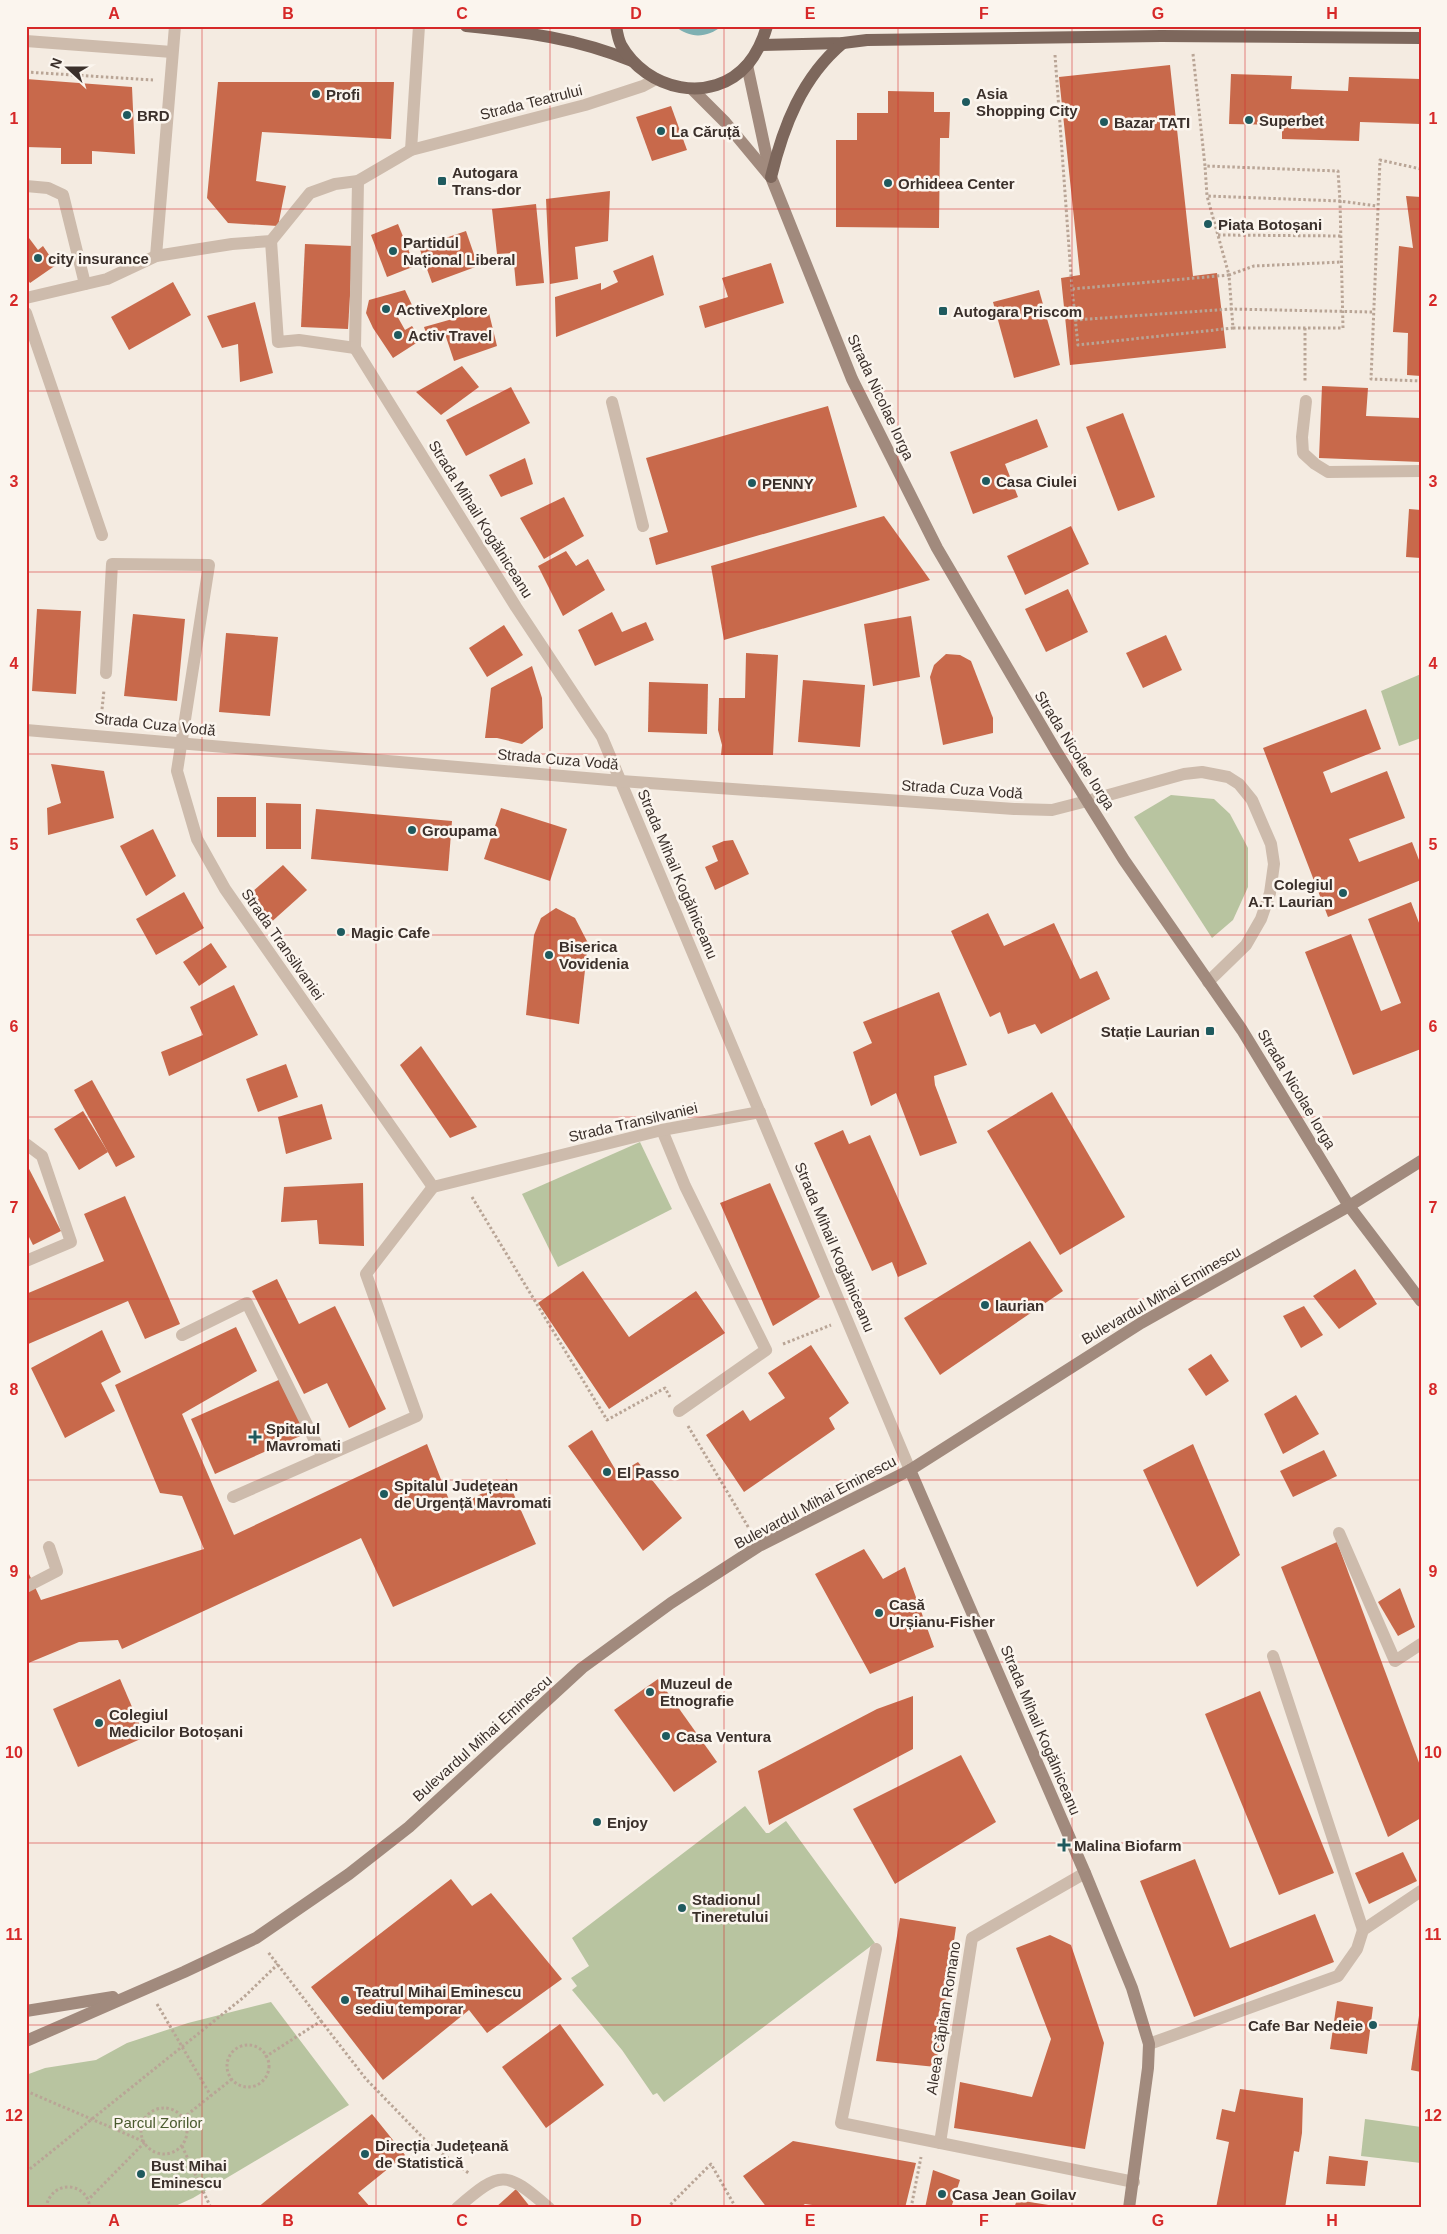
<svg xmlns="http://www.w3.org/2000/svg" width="1447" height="2234" viewBox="0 0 1447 2234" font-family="Arial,sans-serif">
<rect width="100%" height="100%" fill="#f4ebe1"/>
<g fill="#b8c4a0">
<polygon points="1200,26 1421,26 1421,29"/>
<polygon points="1421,674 1421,738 1399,746 1381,691"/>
<polygon points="1171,795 1214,799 1230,814 1248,848 1248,887 1233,920 1212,938 1134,817"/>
<polygon points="640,1142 672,1209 558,1267 522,1194"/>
<polygon points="745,1806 766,1833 769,1833 786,1821 875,1943 664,2102 657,2093 653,2095 622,2050 572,1990 577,1986 571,1978 589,1966 572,1938"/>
<polygon points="271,2002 349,2105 193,2198 171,2208 26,2208 26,2075 45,2068 96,2060 127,2043 188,2023"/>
<polygon points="1365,2119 1421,2127 1421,2163 1361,2156"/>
</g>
<path fill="#7fb0b2" d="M675 26H722C707 38 690 39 675 26Z"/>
<g fill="#c8694b">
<polygon points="1170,65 1193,276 1217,273 1226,348 1070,365 1061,278 1080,275 1059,77"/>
<polygon points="1231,74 1292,76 1291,89 1348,91 1349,77 1421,79 1421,124 1360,122 1359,141 1282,139 1282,125 1229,124"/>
<polygon points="26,79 132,87 135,154 92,151 92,164 61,164 61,148 26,147"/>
<polygon points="218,82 394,82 391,139 262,132 256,181 286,186 278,226 228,223 207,198"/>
<polygon points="888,91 934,92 934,112 950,112 949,138 940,138 939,228 836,227 836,140 857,140 857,113 888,113"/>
<polygon points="671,106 687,150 652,161 636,117"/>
<polygon points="610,191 608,241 575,247 578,279 550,284 546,199"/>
<polygon points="1406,196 1421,197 1421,376 1407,375 1408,333 1393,332 1399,246 1413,248"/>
<polygon points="536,204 544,283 516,286 513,253 497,254 492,209"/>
<polygon points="398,224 415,266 387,277 371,235"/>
<polygon points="466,231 478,266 432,283 419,247"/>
<polygon points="26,234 38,250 43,246 56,265 30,283 26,277"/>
<polygon points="305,244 353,246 348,329 301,327"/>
<polygon points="653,255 664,295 556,337 555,297 601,283 601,290 618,282 613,271"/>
<polygon points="771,263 784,303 705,328 699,306 728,297 722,278"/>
<polygon points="173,282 191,315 129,350 111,317"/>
<polygon points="405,290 412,305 396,314 405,330 412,326 421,340 393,358 373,328 366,313 369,300"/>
<polygon points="1039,290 1060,365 1014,378 993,302"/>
<polygon points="255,302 273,373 240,382 238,344 222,348 207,316"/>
<polygon points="488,309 497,346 454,361 445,334 428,339 424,327"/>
<polygon points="462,366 479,387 441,415 416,392"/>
<polygon points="1322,386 1368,388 1366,416 1421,418 1421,462 1319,458"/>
<polygon points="511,387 530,423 466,456 446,420"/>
<polygon points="828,406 857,507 656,565 649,538 668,532 646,458"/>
<polygon points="1123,413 1155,497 1118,511 1086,427"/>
<polygon points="1037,419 1048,447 1005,464 1018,497 973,514 950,452"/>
<polygon points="525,458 533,484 501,497 489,475"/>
<polygon points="564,497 584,536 544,559 520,518"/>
<polygon points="1409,509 1421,510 1421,558 1406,557"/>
<polygon points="884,516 930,580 724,640 711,566"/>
<polygon points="1071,526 1089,564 1025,595 1007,556"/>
<polygon points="566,551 576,566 588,559 605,590 563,616 538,566"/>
<polygon points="1068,589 1088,632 1046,652 1025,609"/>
<polygon points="37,609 81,611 76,694 32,691"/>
<polygon points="612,612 622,632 646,622 654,640 595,666 578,630"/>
<polygon points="133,614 185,619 177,701 124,696"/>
<polygon points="911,616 920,677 873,686 864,624"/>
<polygon points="504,625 523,655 487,677 469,648"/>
<polygon points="226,633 278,637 270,716 219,712"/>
<polygon points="1166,635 1182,670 1143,688 1126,653"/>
<polygon points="746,653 778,655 773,755 721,755 722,745 718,730 719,698 745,698"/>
<polygon points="946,654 960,655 971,661 993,718 993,733 943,745 930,677 934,665"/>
<polygon points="532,666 542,698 543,728 522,744 497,738 485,738 491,688"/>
<polygon points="803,680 865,685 860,747 798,742"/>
<polygon points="649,682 708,684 707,734 648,732"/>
<polygon points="1366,709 1381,749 1323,772 1331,793 1387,771 1405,818 1349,839 1359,862 1412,842 1421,865 1421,880 1328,917 1263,748"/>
<polygon points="51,764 104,771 114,818 48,835 47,808 61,803"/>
<rect x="217" y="797" width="39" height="40"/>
<polygon points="266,803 301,804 301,849 266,849"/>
<polygon points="501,808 567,829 550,881 484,859"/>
<polygon points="316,809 452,821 448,871 311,859"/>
<polygon points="153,829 176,876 146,896 120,846"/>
<polygon points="733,840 749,874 715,890 705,867 718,861 712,846 724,841"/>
<polygon points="283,865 307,890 268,925 245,898"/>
<polygon points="184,892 204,928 156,955 136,919"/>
<polygon points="1411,902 1421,928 1421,1049 1353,1075 1305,952 1351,934 1381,1011 1401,1003 1368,919"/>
<polygon points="556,908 575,918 588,943 579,1024 526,1015 534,935 541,918"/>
<polygon points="988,913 1004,946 1054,923 1080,979 1097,971 1110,999 1041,1034 1035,1024 1008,1034 1000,1012 990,1017 951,931"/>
<polygon points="211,943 227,967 199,986 183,962"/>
<polygon points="234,985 258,1035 169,1076 161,1052 203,1035 190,1007"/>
<polygon points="939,992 967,1065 934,1076 935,1085 957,1143 920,1156 896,1093 871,1106 853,1052 872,1043 863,1022"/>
<polygon points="421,1046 477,1127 450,1138 400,1065"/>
<polygon points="286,1064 298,1097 258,1112 246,1079"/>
<polygon points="92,1080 135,1157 116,1167 74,1090"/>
<polygon points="1052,1092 1125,1217 1060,1255 987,1131"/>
<polygon points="322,1104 332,1139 286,1154 278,1117"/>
<polygon points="83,1111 108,1152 79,1170 54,1129"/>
<polygon points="843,1130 849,1144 870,1135 927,1264 898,1277 892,1262 872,1271 814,1143"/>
<polygon points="26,1163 61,1231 33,1245 26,1231"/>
<polygon points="363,1183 364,1246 319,1244 317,1220 281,1222 284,1187"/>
<polygon points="770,1183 820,1297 773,1326 720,1203"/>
<polygon points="125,1196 180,1324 145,1339 128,1301 26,1345 26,1294 104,1261 84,1214"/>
<polygon points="1030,1241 1063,1291 940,1375 904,1318"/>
<polygon points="1355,1269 1377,1304 1339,1329 1313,1296"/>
<polygon points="583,1271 629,1337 696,1291 725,1333 609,1409 538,1303"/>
<polygon points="277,1279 299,1324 335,1306 386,1409 349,1428 327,1383 304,1394 252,1291"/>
<polygon points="1304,1306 1323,1335 1301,1348 1283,1316"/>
<polygon points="236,1327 257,1371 182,1414 234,1535 427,1444 453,1510 507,1479 536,1544 393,1607 361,1538 122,1649 118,1640 79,1642 26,1664 26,1576 29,1574 41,1600 204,1549 182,1496 160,1493 115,1385"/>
<polygon points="102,1330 121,1372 101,1383 115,1411 65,1438 31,1368"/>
<polygon points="811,1345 849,1403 829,1418 835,1429 744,1492 706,1435 743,1410 750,1421 785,1398 768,1373"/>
<polygon points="1211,1354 1229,1381 1206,1396 1188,1369"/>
<polygon points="283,1378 307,1433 215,1474 191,1419"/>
<polygon points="1296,1395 1319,1434 1283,1454 1264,1414"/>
<polygon points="592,1430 618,1474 638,1462 682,1518 643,1551 568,1446"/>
<polygon points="1193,1444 1240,1555 1197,1587 1143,1470"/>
<polygon points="1324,1450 1337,1476 1293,1497 1280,1471"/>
<polygon points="1337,1542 1421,1768 1421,1818 1388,1837 1281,1567"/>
<polygon points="864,1549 883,1579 905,1567 934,1647 870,1674 815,1574"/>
<polygon points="1400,1588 1415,1627 1398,1636 1378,1602"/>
<polygon points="120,1679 145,1737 78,1767 53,1709"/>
<polygon points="658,1679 717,1762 674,1792 614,1710"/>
<polygon points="1260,1691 1334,1873 1279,1895 1205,1714"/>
<polygon points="913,1696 913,1749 769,1825 758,1771 877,1709"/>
<polygon points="961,1755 996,1822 895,1884 853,1809"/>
<polygon points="1403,1852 1417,1881 1369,1904 1355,1873"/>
<polygon points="1195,1859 1230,1948 1315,1914 1334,1962 1194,2017 1140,1881"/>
<polygon points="451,1879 472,1906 491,1893 562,1979 487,2033 469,2010 383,2080 311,1987"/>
<polygon points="900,1918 956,1927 936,2067 876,2061"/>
<polygon points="1050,1935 1071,1945 1104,2043 1085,2149 954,2128 960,2082 1032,2097 1051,2039 1016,1948"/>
<polygon points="1337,2001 1373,2007 1367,2054 1330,2049"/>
<polygon points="1420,2009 1421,2010 1421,2072 1411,2070"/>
<polygon points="560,2024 604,2085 546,2128 502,2067"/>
<polygon points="1240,2089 1303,2098 1302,2133 1299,2152 1294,2151 1285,2208 1216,2208 1229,2142 1216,2139 1222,2109 1235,2112"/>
<polygon points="372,2114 405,2155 358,2193 371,2208 257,2208"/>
<polygon points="793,2141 916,2163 905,2208 834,2208 805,2204 799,2208 767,2208 743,2176"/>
<polygon points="1329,2156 1368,2161 1365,2186 1326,2184"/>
<polygon points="933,2170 960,2180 951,2208 925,2208"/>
<polygon points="516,2189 531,2208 495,2208"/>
<polygon points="1017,2200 1061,2207 1061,2208 1014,2208"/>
</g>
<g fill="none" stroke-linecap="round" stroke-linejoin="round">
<g stroke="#b9a596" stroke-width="3" stroke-dasharray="2.5 2.5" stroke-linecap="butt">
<polyline points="1193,54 1205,166 1338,171 1340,201 1207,196 1205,166"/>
<polyline points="1055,55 1072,289 1229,275 1207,196"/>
<polyline points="26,72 153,80"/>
<polyline points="1421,169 1380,160 1371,379 1421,381"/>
<polyline points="1218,235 1341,236"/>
<polyline points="1072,289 1078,345 1233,328 1229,275 1254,266 1342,262"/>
<polyline points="1075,320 1231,309 1372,312"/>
<polyline points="1233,328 1343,328 1340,201 1377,206"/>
<polyline points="1305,328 1305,382"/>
<polyline points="101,719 104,690"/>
<polyline points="472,1197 607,1420 665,1388 670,1397"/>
<polyline points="783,1344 831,1325"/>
<polyline points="688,1426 750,1530"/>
<polyline points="157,2004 211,2096"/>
<polyline points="321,2021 366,2079 429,2144 470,2174"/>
<circle cx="248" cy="2066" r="21"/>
<polyline points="265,2057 321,2021 268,1952"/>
<polyline points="26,2091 145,2142 89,2199"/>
<circle cx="164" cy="2131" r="23"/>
<polyline points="183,2118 232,2079"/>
<polyline points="182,2146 211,2208"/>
<polyline points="26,2172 244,1997 278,1964"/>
<path d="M46 2208C50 2180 87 2180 90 2208"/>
<polyline points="667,2208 711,2164 736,2208"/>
<polyline points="911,2208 921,2157"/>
</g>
<g stroke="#cdbbac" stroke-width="12">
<polyline points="26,41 172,52"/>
<polyline points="612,402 643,526"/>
<polyline points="1087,801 1184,774 1202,772 1228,777 1239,784 1252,800 1271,844 1274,864 1270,893 1261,919 1246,945 1208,982"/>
<polyline points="662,1130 685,1186 766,1350 679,1411"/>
<polyline points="26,1144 42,1156 71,1242 26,1261"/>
<polyline points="182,1335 247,1303 323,1457"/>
<polyline points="233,1497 417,1416 366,1274 433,1187"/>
<polyline points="1339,1533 1395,1661 1421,1644"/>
<polyline points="26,1587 57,1571 49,1547"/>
</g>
<g stroke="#cdbbac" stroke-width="12">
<polyline points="411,150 419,26"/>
<polyline points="358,181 355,348 516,607 602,737 910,1470"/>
<polyline points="26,186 48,188 63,195 85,284"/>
<polyline points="271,241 278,342 299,340 355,348"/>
<polyline points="156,256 175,26"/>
<polyline points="26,298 107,279 156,256 232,244 271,241 310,193 335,184 358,181 411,150 585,105 643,86 656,79"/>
<polyline points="26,313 102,535"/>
<polyline points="1306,401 1302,437 1303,453 1315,464 1328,472 1421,471"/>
<polyline points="106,673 112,564 209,565 177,771 197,839 225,889 433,1187 662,1130 760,1112"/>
<polyline points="26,730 621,781 1014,809 1052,810 1087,801"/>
<polyline points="1273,1656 1363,1930"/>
<polyline points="876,1949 841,2123 1134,2182"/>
<polyline points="1149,2044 1338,1976 1357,1949 1363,1930 1421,1891"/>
<polyline points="940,2143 972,1938 1085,1873"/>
<path d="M457 2208C501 2170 505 2170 549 2208"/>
</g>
<g stroke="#a18a7d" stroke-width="12">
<polyline points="747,65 771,177 852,379 937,548 1056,751 1124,860 1242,1030 1349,1206 1421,1301"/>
<polyline points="692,89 725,122 769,175"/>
<polyline points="910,1470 1085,1873 1132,1988 1149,2044 1148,2068 1129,2208"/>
<polyline points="26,2011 113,1997"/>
<polyline points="26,2041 184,1972 256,1938 349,1874 409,1827 582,1668 671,1603 759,1546 910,1470 1141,1323 1349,1206 1421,1161"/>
</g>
<g stroke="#7d675c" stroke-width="12">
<path d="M466 26C525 32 576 38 632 61"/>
<path d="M616 26C617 32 618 39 621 45 646 90 712 106 748 64 758 52 763 40 767 26"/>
<polyline points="761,45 843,43 867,40 1161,36 1421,38"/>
<path d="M771 177C783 127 802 77 843 43"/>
</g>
</g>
<path fill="none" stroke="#d62828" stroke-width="1" stroke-opacity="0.55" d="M202 26V2208M376 26V2208M550 26V2208M724 26V2208M898 26V2208M1072 26V2208M1245 26V2208M26 209H1421M26 391H1421M26 572H1421M26 754H1421M26 935H1421M26 1117H1421M26 1299H1421M26 1480H1421M26 1662H1421M26 1843H1421M26 2025H1421"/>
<g fill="#1f5a5e" stroke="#fbf5ee" stroke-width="2">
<circle cx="316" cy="94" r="5"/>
<circle cx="966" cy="102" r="5"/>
<circle cx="127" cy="115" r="5"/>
<circle cx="1249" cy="120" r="5"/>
<circle cx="1104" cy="122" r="5"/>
<circle cx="661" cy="131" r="5"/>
<rect x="437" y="176" width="10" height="10" rx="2.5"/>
<circle cx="888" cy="183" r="5"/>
<circle cx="1208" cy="224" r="5"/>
<circle cx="393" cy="251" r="5"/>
<circle cx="38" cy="258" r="5"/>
<circle cx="386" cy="309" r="5"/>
<rect x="938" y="306" width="10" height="10" rx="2.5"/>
<circle cx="398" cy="335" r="5"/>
<circle cx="986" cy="481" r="5"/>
<circle cx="752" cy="483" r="5"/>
<circle cx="412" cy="830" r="5"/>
<circle cx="1343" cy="893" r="5"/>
<circle cx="341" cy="932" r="5"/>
<circle cx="549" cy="955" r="5"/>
<rect x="1205" y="1026" width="10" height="10" rx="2.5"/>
<circle cx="985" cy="1305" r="5"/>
<path d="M252.5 1429.5h5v5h5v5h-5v5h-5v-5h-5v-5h5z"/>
<circle cx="607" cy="1472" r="5"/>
<circle cx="384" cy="1494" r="5"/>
<circle cx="879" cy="1613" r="5"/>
<circle cx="650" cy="1692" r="5"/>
<circle cx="99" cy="1723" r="5"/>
<circle cx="666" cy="1736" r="5"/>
<circle cx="597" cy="1822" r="5"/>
<path d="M1061.5 1837.5h5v5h5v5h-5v5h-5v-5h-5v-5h5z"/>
<circle cx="682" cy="1908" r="5"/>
<circle cx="345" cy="2000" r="5"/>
<circle cx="1373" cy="2025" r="5"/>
<circle cx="365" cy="2154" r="5"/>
<circle cx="141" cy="2174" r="5"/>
<circle cx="942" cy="2194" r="5"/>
</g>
<g text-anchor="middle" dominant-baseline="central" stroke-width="5" stroke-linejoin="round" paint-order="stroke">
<g font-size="15" font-weight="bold" fill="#3b302b" stroke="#fbf5ee" text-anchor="start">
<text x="976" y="93">Asia<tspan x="976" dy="17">Shopping City</tspan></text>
<text x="326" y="94">Profi</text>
<text x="137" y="115">BRD</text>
<text x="1259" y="120">Superbet</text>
<text x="1114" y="122">Bazar TATI</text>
<text x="671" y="131">La Căruță</text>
<text x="452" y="172">Autogara<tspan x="452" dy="17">Trans-dor</tspan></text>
<text x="898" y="183">Orhideea Center</text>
<text x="1218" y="224">Piața Botoșani</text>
<text x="403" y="242">Partidul<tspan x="403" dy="17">Național Liberal</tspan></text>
<text x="48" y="258">city insurance</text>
<text x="396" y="309">ActiveXplore</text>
<text x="953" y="311">Autogara Priscom</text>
<text x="408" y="335">Activ Travel</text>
<text x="996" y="481">Casa Ciulei</text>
<text x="762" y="483">PENNY</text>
<text x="422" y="830">Groupama</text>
<text x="1333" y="884" text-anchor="end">Colegiul<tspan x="1333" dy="17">A.T. Laurian</tspan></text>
<text x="351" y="932">Magic Cafe</text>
<text x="559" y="946">Biserica<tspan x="559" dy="17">Vovidenia</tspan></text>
<text x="1200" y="1031" text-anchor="end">Stație Laurian</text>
<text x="995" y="1305">laurian</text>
<text x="266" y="1428">Spitalul<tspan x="266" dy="17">Mavromati</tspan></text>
<text x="617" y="1472">El Passo</text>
<text x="394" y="1485">Spitalul Județean<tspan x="394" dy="17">de Urgență Mavromati</tspan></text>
<text x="889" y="1604">Casă<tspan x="889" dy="17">Urșianu-Fisher</tspan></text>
<text x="660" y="1683">Muzeul de<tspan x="660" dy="17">Etnografie</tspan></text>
<text x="109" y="1714">Colegiul<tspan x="109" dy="17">Medicilor Botoșani</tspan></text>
<text x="676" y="1736">Casa Ventura</text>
<text x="607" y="1822">Enjoy</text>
<text x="1074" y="1845">Malina Biofarm</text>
<text x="692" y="1899">Stadionul<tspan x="692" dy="17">Tineretului</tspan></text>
<text x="355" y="1991">Teatrul Mihai Eminescu<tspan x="355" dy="17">sediu temporar</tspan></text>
<text x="1363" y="2025" text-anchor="end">Cafe Bar Nedeie</text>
<text x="375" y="2145">Direcția Județeană<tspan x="375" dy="17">de Statistică</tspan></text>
<text x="151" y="2165">Bust Mihai<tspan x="151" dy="17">Eminescu</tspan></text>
<text x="952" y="2194">Casa Jean Goilav</text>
</g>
<g font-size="15" fill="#3b302b" stroke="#fbf5ee">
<text transform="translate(531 102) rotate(-14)">Strada Teatrului</text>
<text transform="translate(881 397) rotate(65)">Strada Nicolae Iorga</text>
<text transform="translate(481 519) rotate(58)">Strada Mihail Kogălniceanu</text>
<text transform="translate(155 724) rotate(6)">Strada Cuza Vodă</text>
<text transform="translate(1075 750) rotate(58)">Strada Nicolae Iorga</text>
<text transform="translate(558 759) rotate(5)">Strada Cuza Vodă</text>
<text transform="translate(962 789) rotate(4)">Strada Cuza Vodă</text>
<text transform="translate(678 874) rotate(67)">Strada Mihail Kogălniceanu</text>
<text transform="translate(283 944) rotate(55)">Strada Transilvaniei</text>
<text transform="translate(1297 1089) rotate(59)">Strada Nicolae Iorga</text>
<text transform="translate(633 1122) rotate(-13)">Strada Transilvaniei</text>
<text transform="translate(835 1247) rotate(67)">Strada Mihail Kogălniceanu</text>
<text transform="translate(1161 1295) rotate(-30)">Bulevardul Mihai Eminescu</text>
<text transform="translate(815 1502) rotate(-28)">Bulevardul Mihai Eminescu</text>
<text transform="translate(1041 1730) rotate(67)">Strada Mihail Kogălniceanu</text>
<text transform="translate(482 1738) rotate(-42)">Bulevardul Mihai Eminescu</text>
<text transform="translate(943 2018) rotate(-81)">Aleea Căpitan Romano</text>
</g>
<g font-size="15" fill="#4a5a2e" stroke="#fbf5ee">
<text x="158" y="2122">Parcul Zorilor</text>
</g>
</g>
<rect width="1447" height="2234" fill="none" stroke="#fbf5ee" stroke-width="55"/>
<g transform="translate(68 68) rotate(291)" stroke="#fbf5ee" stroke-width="4" paint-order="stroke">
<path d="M0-4L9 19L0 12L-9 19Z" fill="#3b302b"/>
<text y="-8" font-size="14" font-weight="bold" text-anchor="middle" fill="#3b302b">N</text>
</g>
<rect x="28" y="28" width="1392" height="2178" fill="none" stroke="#d62828" stroke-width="2"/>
<g font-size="16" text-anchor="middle" font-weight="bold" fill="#d62828">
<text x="114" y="19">A</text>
<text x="288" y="19">B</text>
<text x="462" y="19">C</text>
<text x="636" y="19">D</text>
<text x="810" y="19">E</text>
<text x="984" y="19">F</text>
<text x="1158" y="19">G</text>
<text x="1332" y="19">H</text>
<text x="14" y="124">1</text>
<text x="1433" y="124">1</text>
<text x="14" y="306">2</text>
<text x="1433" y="306">2</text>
<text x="14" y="487">3</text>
<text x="1433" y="487">3</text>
<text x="14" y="669">4</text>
<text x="1433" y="669">4</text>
<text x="14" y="850">5</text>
<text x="1433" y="850">5</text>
<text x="14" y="1032">6</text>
<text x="1433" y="1032">6</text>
<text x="14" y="1213">7</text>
<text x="1433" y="1213">7</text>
<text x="14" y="1395">8</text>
<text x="1433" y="1395">8</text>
<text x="14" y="1577">9</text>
<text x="1433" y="1577">9</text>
<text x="14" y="1758">10</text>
<text x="1433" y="1758">10</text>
<text x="14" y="1940">11</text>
<text x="1433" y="1940">11</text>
<text x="14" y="2121">12</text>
<text x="1433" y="2121">12</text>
<text x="114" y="2226">A</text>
<text x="288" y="2226">B</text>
<text x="462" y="2226">C</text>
<text x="636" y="2226">D</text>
<text x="810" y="2226">E</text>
<text x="984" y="2226">F</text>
<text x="1158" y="2226">G</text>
<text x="1332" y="2226">H</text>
</g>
</svg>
